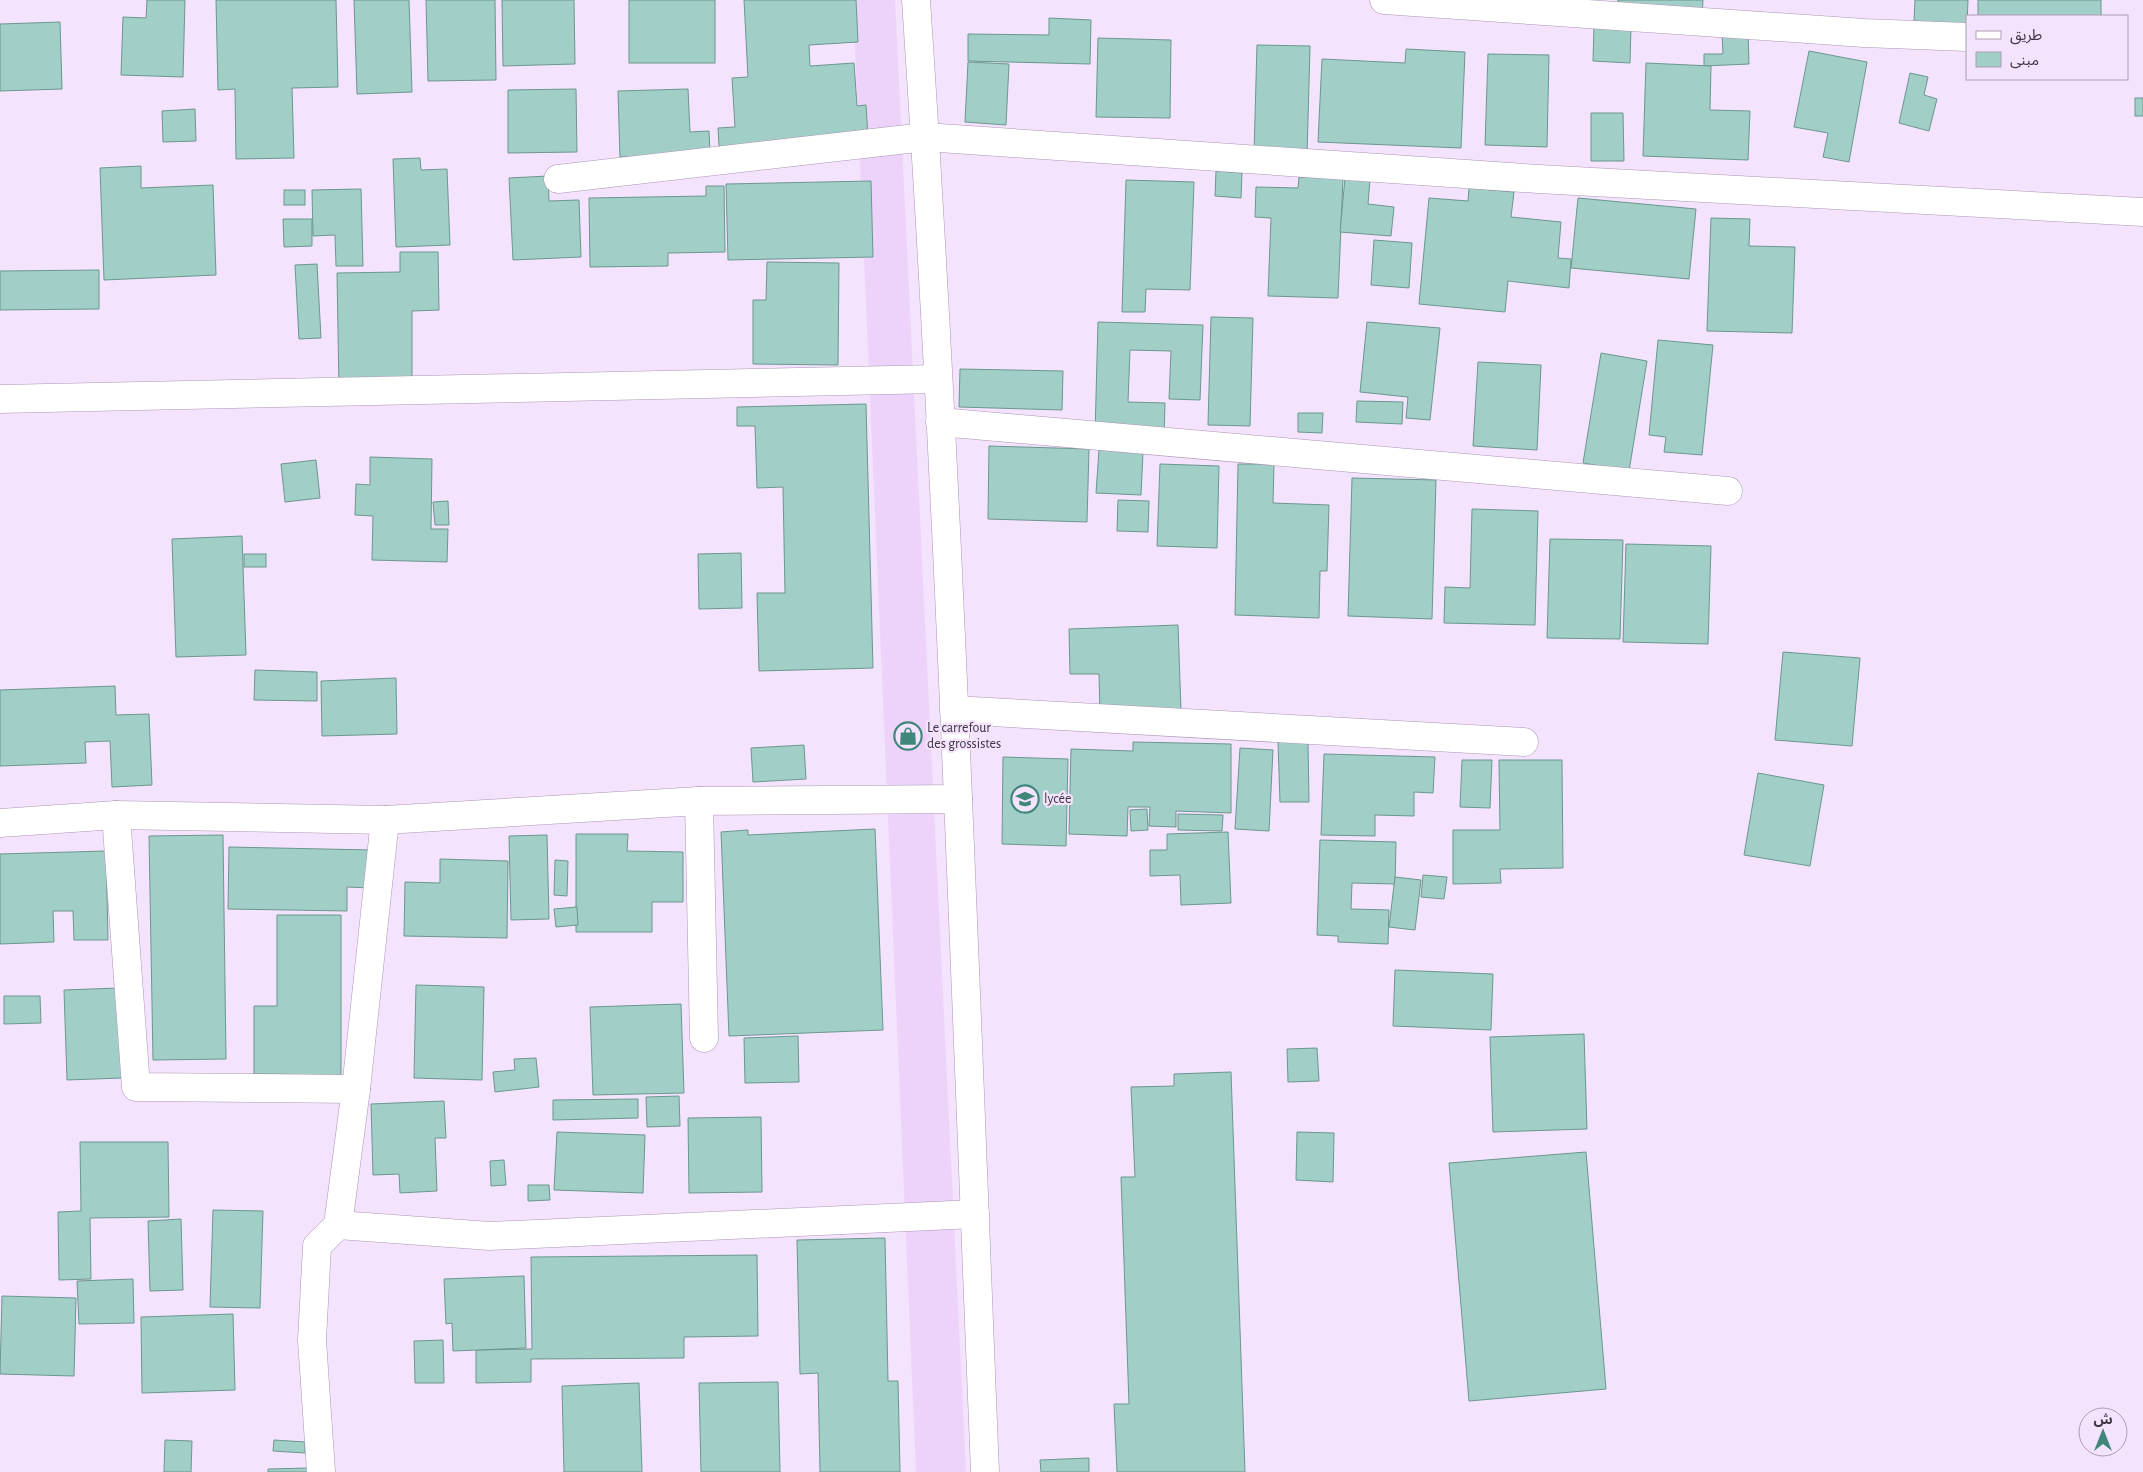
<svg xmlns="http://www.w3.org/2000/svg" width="2143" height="1472" viewBox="0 0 2143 1472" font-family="'Alegreya Sans','Noto Sans Arabic',sans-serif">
<rect width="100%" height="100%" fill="#f4e3fd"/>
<polygon fill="#edd3fa" points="853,0 895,0 966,1472 916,1472"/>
<g fill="#a1cec6" stroke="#6b978f">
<polygon points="147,0 185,0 183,77 121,75 123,17 146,18"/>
<polygon points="216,0 336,0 338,87 292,88 294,158 236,159 235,89 218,90"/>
<polygon points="354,0 409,0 412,92 357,94"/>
<polygon points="426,0 495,0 496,80 428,81"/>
<polygon points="502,0 574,0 575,64 503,66"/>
<rect x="629" y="0" width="86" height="63"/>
<polygon points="744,0 856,0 858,42 809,45 810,66 854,63 857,106 866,105 869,154 720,162 718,128 735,127 732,78 748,77"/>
<polygon points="1618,0 1703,0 1702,17 1617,15"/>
<polygon points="1915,0 1968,0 1967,24 1914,21"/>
<rect x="1978" y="0" width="123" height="16"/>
<polygon points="1049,18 1091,20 1090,64 968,61 968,34 1049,35"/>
<polygon points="60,22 62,89 0,91 0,24"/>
<polygon points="1594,25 1631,27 1630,63 1593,61"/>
<polygon points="1722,33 1748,33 1749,64 1704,66 1704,54 1723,54"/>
<polygon points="1098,38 1171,40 1170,118 1096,117"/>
<polygon points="1257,45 1310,46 1307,156 1254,154"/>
<polygon points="1406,49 1465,52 1461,148 1318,142 1322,59 1405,63"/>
<polygon points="1809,51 1867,62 1849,162 1823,157 1828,133 1794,127"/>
<polygon points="1488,54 1549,55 1547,147 1485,145"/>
<polygon points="968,62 1009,64 1006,125 965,122"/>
<polygon points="1646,63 1711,66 1710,110 1750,111 1748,160 1643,156"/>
<polygon points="1910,73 1928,77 1924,95 1937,99 1929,131 1899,123"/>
<polygon points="576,89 577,152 508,153 508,90"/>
<polygon points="688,89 690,132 709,131 710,154 620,157 618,91"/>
<rect x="2135" y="98" width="8" height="18"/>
<polygon points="195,109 196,141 163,142 162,111"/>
<polygon points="1591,113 1623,113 1624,161 1591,161"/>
<polygon points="420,158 421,170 447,169 450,245 396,247 393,159"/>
<polygon points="141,166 141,188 213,185 216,275 104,280 100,168"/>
<polygon points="1216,171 1242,173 1241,198 1215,196"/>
<polygon points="548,176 549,201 579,200 581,257 513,260 509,178"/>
<polygon points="1299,177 1343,178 1338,298 1268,296 1271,218 1255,217 1256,187 1298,188"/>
<polygon points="1345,178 1370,180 1368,204 1394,207 1391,236 1340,232"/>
<polygon points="1126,180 1194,182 1190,290 1146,289 1145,312 1122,312"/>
<polygon points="871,181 873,257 728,260 726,184"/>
<polygon points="706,186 724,186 725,252 668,253 668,266 590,267 589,198 706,196"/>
<polygon points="1469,188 1514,192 1511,217 1561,222 1558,258 1571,259 1569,288 1508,281 1505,312 1419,304 1429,198 1468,201"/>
<polygon points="361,189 363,266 336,266 335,235 313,236 312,190"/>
<rect x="284" y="190" width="21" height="15"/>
<polygon points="1578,198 1696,209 1689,279 1571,268"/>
<polygon points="1711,218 1750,219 1749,246 1795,247 1792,333 1707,331"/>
<polygon points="283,219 312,219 312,246 284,247"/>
<polygon points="1374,240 1412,243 1409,288 1371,285"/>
<polygon points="400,252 438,252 439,310 412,311 412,388 339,388 337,273 400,272"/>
<polygon points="767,262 839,263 838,365 753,364 753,300 766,300"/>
<polygon points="317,264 321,338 299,339 295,265"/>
<polygon points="99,270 99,309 0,310 0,271"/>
<polygon points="1211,317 1253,318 1250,426 1208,425"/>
<polygon points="1098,322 1203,325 1200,400 1169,399 1171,351 1130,350 1128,402 1165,403 1164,436 1095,434"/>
<polygon points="1367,322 1440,328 1430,420 1406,418 1408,397 1360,392"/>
<polygon points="1658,340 1713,345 1702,455 1664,452 1666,437 1649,435"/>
<polygon points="1601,353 1647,361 1629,471 1583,463"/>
<polygon points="1478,362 1541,365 1537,450 1473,446"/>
<polygon points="960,369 1063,371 1062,410 959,407"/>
<polygon points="1357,401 1403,402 1402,424 1356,422"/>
<polygon points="866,404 873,668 759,671 757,593 785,593 783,487 757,488 755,426 737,426 737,407"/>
<polygon points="1298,413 1323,413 1322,433 1298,432"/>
<polygon points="989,446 1089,449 1087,522 988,519"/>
<polygon points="1099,450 1143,452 1141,495 1096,493"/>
<polygon points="370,457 432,459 431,529 448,529 447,562 372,560 373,516 355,515 356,484 370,485"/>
<polygon points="316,460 320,498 285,502 281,464"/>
<polygon points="1160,464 1219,466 1217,548 1157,546"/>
<polygon points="1238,464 1274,464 1273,503 1329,505 1327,571 1320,571 1319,618 1235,615"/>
<polygon points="1352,478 1436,480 1432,619 1348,616"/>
<polygon points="1118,500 1149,501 1148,532 1117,531"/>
<polygon points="448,501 449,525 435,525 433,502"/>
<polygon points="1472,509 1538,511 1535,625 1444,623 1445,587 1470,588"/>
<polygon points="242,536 246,655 176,657 172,539"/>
<polygon points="1550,539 1623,540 1620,639 1547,638"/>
<polygon points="1626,544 1711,546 1708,644 1623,642"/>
<polygon points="741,553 742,608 699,609 698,554"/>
<rect x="244" y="554" width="22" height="13"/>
<polygon points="1178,625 1181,711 1100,712 1099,674 1070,674 1069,629"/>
<polygon points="1783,652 1860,658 1852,746 1775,740"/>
<polygon points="255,670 317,672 317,701 254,700"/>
<polygon points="396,678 397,734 322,736 321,681"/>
<polygon points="115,686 116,715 149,714 152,785 112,787 110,741 85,742 86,763 0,766 0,690"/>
<polygon points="1308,741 1309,802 1280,802 1278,742"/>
<polygon points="1133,742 1231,744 1231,813 1176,811 1176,827 1149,826 1150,807 1128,807 1127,836 1069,834 1071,749 1133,751"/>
<polygon points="804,745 806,779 753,782 751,748"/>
<polygon points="1240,748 1273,750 1269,831 1235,829"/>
<polygon points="1324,754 1435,757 1433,793 1414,792 1414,816 1375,815 1375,836 1321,835"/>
<polygon points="1003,757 1068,759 1066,846 1002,844"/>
<polygon points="1462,760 1492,760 1490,808 1460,807"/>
<polygon points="1499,760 1562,760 1563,868 1500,869 1501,883 1453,884 1453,830 1500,830"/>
<polygon points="1758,773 1824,785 1810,866 1744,855"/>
<polygon points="1147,809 1148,830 1131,831 1130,810"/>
<polygon points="1178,814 1223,815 1222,831 1178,830"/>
<polygon points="875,829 883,1030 729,1036 721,832 748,830 748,835"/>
<polygon points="1228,832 1231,903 1181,905 1180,875 1150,876 1150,850 1167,850 1167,834"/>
<polygon points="576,834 628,834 627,851 683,852 683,902 652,902 652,932 576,932"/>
<polygon points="223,835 226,1059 153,1060 149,836"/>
<polygon points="547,835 549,919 511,920 509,836"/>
<polygon points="1320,840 1396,842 1395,884 1352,883 1351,909 1389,910 1388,944 1338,942 1338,936 1317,935"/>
<polygon points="229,847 371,850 371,888 347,887 347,911 228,909"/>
<polygon points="106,851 108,940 74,940 73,911 53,911 54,942 0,944 0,854"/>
<polygon points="440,859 508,861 507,938 404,936 405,882 440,883"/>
<polygon points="555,860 568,861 567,896 554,895"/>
<polygon points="1423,875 1447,877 1444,899 1421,897"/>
<polygon points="1395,877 1421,880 1415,930 1389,927"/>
<polygon points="577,907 578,925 556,927 554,909"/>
<polygon points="277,915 341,915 341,1075 254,1074 254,1006 277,1006"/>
<polygon points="1395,970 1493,974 1491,1030 1393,1026"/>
<polygon points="416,985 484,987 482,1080 414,1078"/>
<polygon points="119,988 122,1078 67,1080 64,990"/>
<polygon points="4,996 40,996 41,1023 4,1024"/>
<polygon points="681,1004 684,1093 593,1095 590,1007"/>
<polygon points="1584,1034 1587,1129 1493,1132 1490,1037"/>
<polygon points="798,1036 799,1082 745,1083 744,1038"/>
<polygon points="1317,1048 1319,1081 1288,1082 1287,1049"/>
<polygon points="536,1058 539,1087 495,1092 493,1072 515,1070 514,1059"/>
<polygon points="1231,1072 1245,1472 1117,1472 1114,1404 1129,1404 1121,1177 1135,1177 1131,1087 1174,1086 1174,1074"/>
<polygon points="679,1096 680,1126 647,1127 646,1097"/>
<polygon points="638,1099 638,1118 553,1120 553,1100"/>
<polygon points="444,1101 446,1138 435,1138 437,1191 400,1193 399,1174 373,1175 371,1104"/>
<polygon points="761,1117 762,1192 689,1193 688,1118"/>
<polygon points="557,1132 645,1135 643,1193 554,1190"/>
<polygon points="1297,1132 1334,1133 1333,1182 1296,1180"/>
<polygon points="80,1142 168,1142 169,1217 90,1218 91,1279 59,1280 58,1212 81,1211"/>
<polygon points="1586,1152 1606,1389 1469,1401 1449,1163"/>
<polygon points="504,1160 506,1185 491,1186 490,1161"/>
<polygon points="528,1185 549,1185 550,1200 528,1201"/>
<polygon points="213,1210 263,1211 260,1308 210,1307"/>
<polygon points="181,1219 183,1290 150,1291 148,1221"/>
<polygon points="885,1238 888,1381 898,1381 900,1472 820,1472 818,1373 800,1374 797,1240"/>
<polygon points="757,1255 758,1336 684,1337 684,1358 531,1359 531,1382 476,1383 476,1350 532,1349 531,1257"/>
<polygon points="524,1276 526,1348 453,1351 452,1323 446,1324 444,1279"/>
<polygon points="133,1279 134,1323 79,1324 77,1281"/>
<polygon points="2,1296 76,1298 74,1376 0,1374"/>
<polygon points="233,1314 235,1390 142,1393 141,1317"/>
<polygon points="443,1340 444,1383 415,1383 414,1341"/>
<polygon points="778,1382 780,1472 701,1472 699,1383"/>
<polygon points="639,1383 642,1472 564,1472 562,1386"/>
<polygon points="165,1440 192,1441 191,1472 164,1472"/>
<polygon points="274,1440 305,1442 305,1453 273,1451"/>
<polygon points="1089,1458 1089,1472 1041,1472 1040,1460"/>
<polygon points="308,1468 308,1472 268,1472 268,1469"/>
</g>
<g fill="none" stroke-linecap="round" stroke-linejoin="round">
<g stroke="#aa96b4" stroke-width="29">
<g id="minor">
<polyline points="1384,0 1864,33 1967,37"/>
<polyline points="558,179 925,137 1539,179 2143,212"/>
<polyline points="0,399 938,379"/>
<polyline points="940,422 1728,491"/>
<polyline points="954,710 1524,742"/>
<polyline points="699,801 704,1038"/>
<polyline points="116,815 136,1087 356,1089"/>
<polyline points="0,823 116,815 385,820 699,801 958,799"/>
<polyline points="338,1225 490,1236 975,1214"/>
<polyline points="321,1472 312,1340 317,1246 338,1225 356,1089 385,820"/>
</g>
</g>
<g stroke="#aa96b4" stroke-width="29">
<path id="major" d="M916 0C949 490 965 981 985 1472"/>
</g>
<use href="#minor" stroke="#fff" stroke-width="28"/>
<use href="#major" stroke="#fff" stroke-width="28"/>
</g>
<defs>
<g id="shop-ring" transform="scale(1.4375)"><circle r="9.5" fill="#f4e3fd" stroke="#41867b" stroke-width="1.5"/><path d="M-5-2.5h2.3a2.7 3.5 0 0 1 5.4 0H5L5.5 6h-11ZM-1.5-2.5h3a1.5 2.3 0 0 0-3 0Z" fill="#41867b"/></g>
<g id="school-ring" transform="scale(1.4375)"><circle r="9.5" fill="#f4e3fd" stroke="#41867b" stroke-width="1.5"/><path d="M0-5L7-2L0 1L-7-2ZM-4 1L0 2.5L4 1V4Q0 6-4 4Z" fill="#41867b"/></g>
</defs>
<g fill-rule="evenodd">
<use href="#shop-ring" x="908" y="736"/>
<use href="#school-ring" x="1025" y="799"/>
</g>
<g text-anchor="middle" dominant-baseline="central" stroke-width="4.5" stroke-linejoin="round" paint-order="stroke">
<g font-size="14" fill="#3e3642" stroke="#f4e3fd" text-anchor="start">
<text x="927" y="728">Le carrefour<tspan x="927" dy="16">des grossistes</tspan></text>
<text x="1044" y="799">lycée</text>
</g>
</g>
<rect x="1966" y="15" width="162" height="65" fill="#f4e3fd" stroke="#ab9eb2"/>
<rect x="1976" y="31" width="25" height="8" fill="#ffffff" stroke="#ab9eb2"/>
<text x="2010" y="40" font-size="15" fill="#3e3642">طريق</text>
<rect x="1976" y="52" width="25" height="15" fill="#a1cec6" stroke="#ab9eb2"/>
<text x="2010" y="65" font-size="15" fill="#3e3642">مبنى</text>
<g transform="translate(2103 1432)"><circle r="24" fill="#f4e3fd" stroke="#ab9eb2"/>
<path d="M0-4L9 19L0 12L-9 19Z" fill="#41867b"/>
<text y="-8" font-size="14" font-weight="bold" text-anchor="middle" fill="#3e3642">ش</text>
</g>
</svg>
